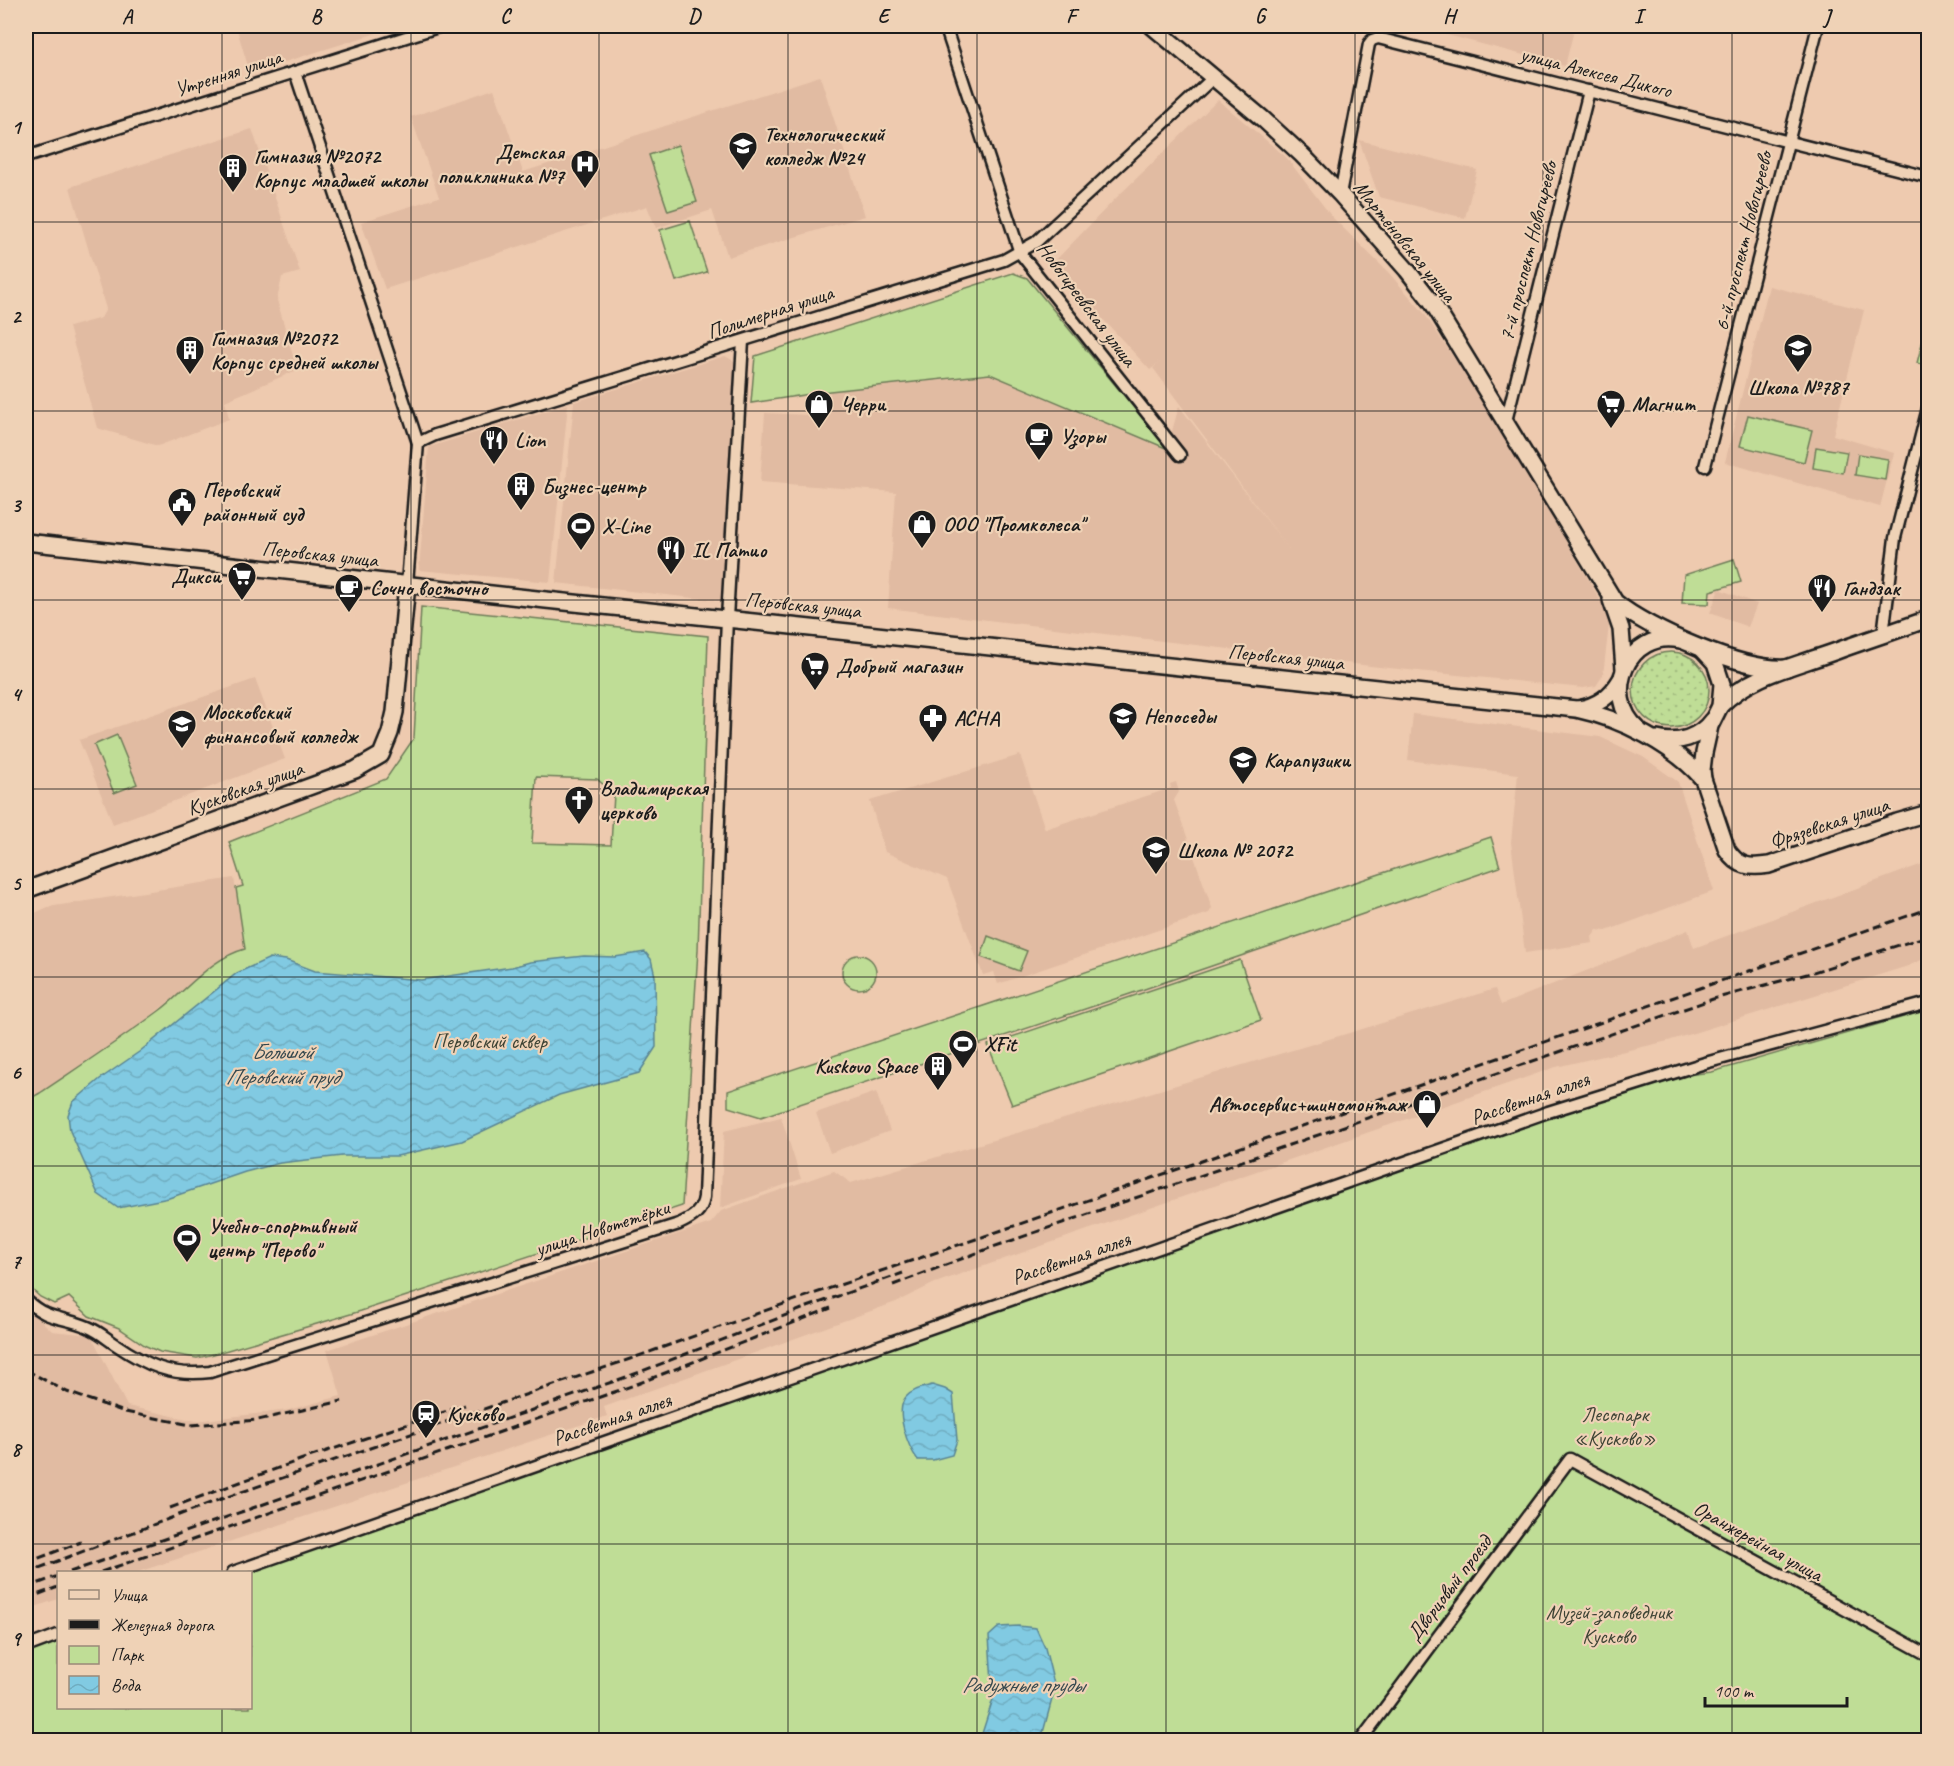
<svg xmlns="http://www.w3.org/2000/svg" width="1954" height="1766" viewBox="0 0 1954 1766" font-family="Caveat,sans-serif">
<defs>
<pattern id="grass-dots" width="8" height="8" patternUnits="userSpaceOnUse" patternTransform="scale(1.5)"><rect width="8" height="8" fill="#bfdd96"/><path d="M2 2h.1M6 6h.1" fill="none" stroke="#a4bd81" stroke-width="1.8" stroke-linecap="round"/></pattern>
<pattern id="water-waves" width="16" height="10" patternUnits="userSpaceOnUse" patternTransform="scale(1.5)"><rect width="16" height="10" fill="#81cae2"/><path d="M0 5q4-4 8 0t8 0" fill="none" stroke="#6fadc1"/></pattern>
</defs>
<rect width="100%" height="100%" fill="#eecaaf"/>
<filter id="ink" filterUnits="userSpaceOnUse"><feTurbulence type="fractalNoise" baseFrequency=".0167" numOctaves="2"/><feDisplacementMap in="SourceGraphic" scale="12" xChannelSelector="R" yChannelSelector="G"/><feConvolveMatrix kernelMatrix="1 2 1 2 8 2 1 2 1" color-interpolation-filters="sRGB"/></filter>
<g filter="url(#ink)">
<g fill="#e1bba2">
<polygon points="236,26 399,26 250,73"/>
<polygon points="1433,26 1575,26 1565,66 1432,31"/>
<polygon points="820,76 865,216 728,257 712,210 656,228 647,206 385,289 361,222 439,197 411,117 494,89 523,172"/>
<polygon points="1218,100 1286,157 1332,217 1388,272 1424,313 1499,426 1610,617 1603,675 1596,686 1583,688 1379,667 888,608 896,492 760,482 765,413 830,416 830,391 990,374 1167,449 1179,406 1289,549 1153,368 1161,361 1150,370 1052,264 1116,198"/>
<polygon points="252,129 300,272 282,277 277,300 297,370 225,401 229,419 158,446 97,428 69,327 101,318 106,309 70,187"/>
<polygon points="1359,140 1477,170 1465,218 1379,197"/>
<polygon points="1769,286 1864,310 1833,435 1894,453 1880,507 1725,462"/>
<polygon points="725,356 736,362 726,554 721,601 556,583 574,402"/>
<polygon points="568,404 550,582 419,570 429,447"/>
<polygon points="1719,589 1757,604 1748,627 1710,613"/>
<polygon points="255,679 285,759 113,824 79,740"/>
<polygon points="1413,714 1600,737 1643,757 1678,782 1714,891 1606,931 1597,930 1592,937 1593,943 1525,953 1511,842 1518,774 1408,760"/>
<polygon points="1020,755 1045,829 1171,788 1170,784 1176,782 1179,792 1174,800 1212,908 1209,913 998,984 994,972 983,975 947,879 885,852 870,801"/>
<polygon points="1928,862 1928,957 1908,966 1668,1041 1556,1067 935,1283 896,1302 604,1407 607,1416 138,1572 58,1572 58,1599 26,1610 26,1306 52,1331 91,1335 127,1406 196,1421 288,1410 341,1396 327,1350 711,1223 721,1211 834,1171 851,1183 1495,989 1501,1005 1688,930 1694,948"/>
<polygon points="234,878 245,949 234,952 223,958 123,1038 40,1093 33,1097 26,1093 26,917 48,907"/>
<polygon points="876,1092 890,1131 830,1153 816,1113"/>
<polygon points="781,1117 801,1179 720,1208 724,1131"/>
</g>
<circle fill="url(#grass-dots)" stroke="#6e7c59" stroke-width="1.5" cx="1671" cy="690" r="38"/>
<g fill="#bfdd96" stroke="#6e7c59" stroke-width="1.5" fill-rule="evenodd">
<polygon points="678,145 697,202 668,211 649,155"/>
<polygon points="690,221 707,272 676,281 660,230"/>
<polygon points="1013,273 1027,278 1168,449 990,374 830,391 751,403 755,356"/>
<polygon points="1928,320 1928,366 1917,363"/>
<polygon points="1748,415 1812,430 1804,462 1740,446"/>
<polygon points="1816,447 1847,452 1843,473 1813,468"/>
<polygon points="1858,454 1888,459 1885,480 1855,475"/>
<polygon points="1734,559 1741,582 1710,591 1709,604 1682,603 1684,575"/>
<path d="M421 607 708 636 698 950 682 1206 361 1311 214 1354 197 1358 160 1352 146 1346 119 1328 89 1316 69 1297 54 1304 40 1297 26 1284V1093L33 1097 40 1093C80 1066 120 1040 159 1011 186 991 211 958 245 949L236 888 243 886 229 842 386 779 414 738ZM536 777 597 779 614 794 611 845 532 843Z"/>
<polygon points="117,735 137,784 114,793 94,745"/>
<polygon points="1491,837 1500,867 1130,994 761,1117 728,1107 728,1091"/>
<polygon points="988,936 1027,951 1019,971 981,957"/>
<circle cx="859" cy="972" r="17"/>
<polygon points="1240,960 1261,1020 1012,1105 988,1045"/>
<polygon points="1928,1010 1928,1740 26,1740 26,1652 58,1640 58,1708 250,1708 250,1572 247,1572 1295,1203 1613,1095 1679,1076 1712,1072"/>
</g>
<g fill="url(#water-waves)" stroke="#598493" stroke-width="1.5">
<polygon points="645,952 651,959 655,976 656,1047 639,1073 559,1095 462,1141 397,1156 342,1156 280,1163 245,1172 169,1198 118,1208 98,1194 70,1131 68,1115 73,1102 100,1079 139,1052 237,973 270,958 286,960 315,971 421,980 512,967 530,962 584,956 615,957"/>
<path d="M932 1385 945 1389 953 1394 957 1440 952 1455 933 1460H918C908 1447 894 1411 906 1397 913 1389 923 1388 932 1385Z"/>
<polygon points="1018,1626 1036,1628 1045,1648 1055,1688 1041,1740 980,1740 993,1699 989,1636 999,1627"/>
</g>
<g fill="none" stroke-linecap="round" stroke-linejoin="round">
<g stroke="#1c1c1c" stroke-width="15">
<g id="street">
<polyline points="945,26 1020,253 1180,455"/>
<polyline points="295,72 418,443 407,584"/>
<polyline points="26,157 441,26"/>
<polyline points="1340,194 1369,44 1372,40 1378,38 1928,177"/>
<polyline points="1506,421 1589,91"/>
<polyline points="418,443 435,435 1004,260 1036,242 1213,78"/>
<polyline points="1705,466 1818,26"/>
<polyline points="1883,635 1895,538 1928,408"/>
<path d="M26 1300C48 1321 62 1316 88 1327 98 1331 106 1338 115 1344 146 1365 171 1377 210 1372L679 1224C692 1218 702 1212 704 1197L727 618 743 341"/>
<polyline points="233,1572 1548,1112 1705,1063 1928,1003"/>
<polyline points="26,1647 58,1635"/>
<polyline points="1361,1740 1570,1459 1928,1655"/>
</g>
</g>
<g stroke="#1c1c1c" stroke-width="20">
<g id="secondary">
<path d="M1152 26 1263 119 1302 155 1340 194 1407 270 1432 302 1615 602C1649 630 1743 671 1787 668"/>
<path d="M26 542 546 600 1576 709C1622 719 1672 744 1703 779"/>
<polyline points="1611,600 1621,629 1624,669"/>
<path d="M1703 650 1715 663 1722 684 1720 706 1710 726 1704 753 1702 770 1703 779 1727 850C1738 867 1750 868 1769 865L1897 822 1928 813"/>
<path d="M1720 706C1747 677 1791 667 1828 654 1861 642 1895 631 1928 619"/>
<path d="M1578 709C1598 706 1611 696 1621 679"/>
<path d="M1638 729C1600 695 1628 629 1680 640"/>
<path d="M1657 739C1678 744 1699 738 1712 720"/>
<polyline points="26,890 355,770 381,755 390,733 395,712 407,584"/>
</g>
</g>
<use href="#street" stroke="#efd2b6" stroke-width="10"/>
<use href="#secondary" stroke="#efd2b6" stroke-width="15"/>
<g stroke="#1c1c1c" stroke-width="3" stroke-dasharray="9 4.5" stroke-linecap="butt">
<polyline points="893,1285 990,1248 1713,999 1807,974 1928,936"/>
<polyline points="26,1370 67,1392 125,1412 191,1425 258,1420 342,1401"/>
<polyline points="170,1508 300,1460 465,1405"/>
<polyline points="26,1563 81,1542"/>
<polyline points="70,1572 632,1375 802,1309 903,1273"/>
<polyline points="101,1572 637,1384 831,1308"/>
<polyline points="26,1573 221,1499 630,1359 798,1299 985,1236 1928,909"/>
<polyline points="26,1588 58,1576"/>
<polyline points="26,1599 58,1587"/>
</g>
</g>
</g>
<path fill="none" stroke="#1c1c1c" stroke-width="1.5" stroke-opacity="0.55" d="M222 26V1572M411 26V1740M599 26V1740M788 26V1740M977 26V1740M1166 26V1740M1355 26V1740M1543 26V1740M1732 26V1740M26 222H1928M26 411H1928M26 600H1928M26 789H1928M26 977H1928M26 1166H1928M26 1355H1928M26 1544H1928M222 1708V1740"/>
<defs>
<g id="university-pin" transform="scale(1.5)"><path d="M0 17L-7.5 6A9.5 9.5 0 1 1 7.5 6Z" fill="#1c1c1c" stroke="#efd2b6"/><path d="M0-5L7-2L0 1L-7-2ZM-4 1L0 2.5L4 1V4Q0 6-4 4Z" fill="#fff"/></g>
<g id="hospital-pin" transform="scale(1.5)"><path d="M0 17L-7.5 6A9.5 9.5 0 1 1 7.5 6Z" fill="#1c1c1c" stroke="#efd2b6"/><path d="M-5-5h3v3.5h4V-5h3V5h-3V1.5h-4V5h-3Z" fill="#fff"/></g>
<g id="building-pin" transform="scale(1.5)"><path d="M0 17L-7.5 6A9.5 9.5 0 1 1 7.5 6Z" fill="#1c1c1c" stroke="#efd2b6"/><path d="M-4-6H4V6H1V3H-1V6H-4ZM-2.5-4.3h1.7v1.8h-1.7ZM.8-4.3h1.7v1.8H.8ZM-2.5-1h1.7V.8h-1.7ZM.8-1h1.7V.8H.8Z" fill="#fff"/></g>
<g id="school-pin" transform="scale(1.5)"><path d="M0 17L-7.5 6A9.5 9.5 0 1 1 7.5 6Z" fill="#1c1c1c" stroke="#efd2b6"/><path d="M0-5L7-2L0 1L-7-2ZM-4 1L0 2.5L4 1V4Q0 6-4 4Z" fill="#fff"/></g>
<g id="shop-pin" transform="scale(1.5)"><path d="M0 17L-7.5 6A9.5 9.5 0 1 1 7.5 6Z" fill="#1c1c1c" stroke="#efd2b6"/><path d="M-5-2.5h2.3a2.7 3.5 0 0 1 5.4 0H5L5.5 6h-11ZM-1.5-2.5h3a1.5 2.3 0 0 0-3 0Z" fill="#fff"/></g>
<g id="supermarket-pin" transform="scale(1.5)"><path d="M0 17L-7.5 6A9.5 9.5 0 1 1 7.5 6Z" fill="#1c1c1c" stroke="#efd2b6"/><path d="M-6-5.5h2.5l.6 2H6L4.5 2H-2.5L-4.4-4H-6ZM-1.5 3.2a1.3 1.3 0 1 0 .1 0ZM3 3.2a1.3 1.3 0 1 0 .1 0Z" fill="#fff"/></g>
<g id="cafe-pin" transform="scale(1.5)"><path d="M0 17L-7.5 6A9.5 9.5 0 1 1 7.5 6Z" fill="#1c1c1c" stroke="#efd2b6"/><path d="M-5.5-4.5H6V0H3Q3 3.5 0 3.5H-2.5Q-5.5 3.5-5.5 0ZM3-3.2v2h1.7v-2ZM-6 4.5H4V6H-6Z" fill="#fff"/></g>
<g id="restaurant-pin" transform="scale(1.5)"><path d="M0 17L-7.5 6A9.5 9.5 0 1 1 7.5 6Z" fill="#1c1c1c" stroke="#efd2b6"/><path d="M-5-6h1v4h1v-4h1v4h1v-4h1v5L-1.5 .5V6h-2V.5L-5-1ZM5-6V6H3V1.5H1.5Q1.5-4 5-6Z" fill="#fff"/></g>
<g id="civic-pin" transform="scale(1.5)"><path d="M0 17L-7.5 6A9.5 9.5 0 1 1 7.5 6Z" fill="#1c1c1c" stroke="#efd2b6"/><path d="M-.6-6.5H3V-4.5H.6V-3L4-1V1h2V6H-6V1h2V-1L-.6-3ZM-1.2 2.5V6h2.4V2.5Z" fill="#fff"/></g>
<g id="stadium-pin" transform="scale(1.5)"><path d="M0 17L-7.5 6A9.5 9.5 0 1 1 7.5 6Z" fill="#1c1c1c" stroke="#efd2b6"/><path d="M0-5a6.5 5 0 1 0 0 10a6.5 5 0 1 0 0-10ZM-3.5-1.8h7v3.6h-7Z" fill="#fff"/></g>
<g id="pharmacy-pin" transform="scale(1.5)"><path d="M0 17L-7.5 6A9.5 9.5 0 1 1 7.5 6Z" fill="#1c1c1c" stroke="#efd2b6"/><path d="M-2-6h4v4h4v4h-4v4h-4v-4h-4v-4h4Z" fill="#fff"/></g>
<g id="church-pin" transform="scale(1.5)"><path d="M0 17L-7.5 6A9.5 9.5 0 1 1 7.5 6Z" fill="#1c1c1c" stroke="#efd2b6"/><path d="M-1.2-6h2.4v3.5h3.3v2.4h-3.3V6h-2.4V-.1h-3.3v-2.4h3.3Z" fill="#fff"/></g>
<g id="station-pin" transform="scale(1.5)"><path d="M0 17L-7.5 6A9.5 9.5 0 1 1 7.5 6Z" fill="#1c1c1c" stroke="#efd2b6"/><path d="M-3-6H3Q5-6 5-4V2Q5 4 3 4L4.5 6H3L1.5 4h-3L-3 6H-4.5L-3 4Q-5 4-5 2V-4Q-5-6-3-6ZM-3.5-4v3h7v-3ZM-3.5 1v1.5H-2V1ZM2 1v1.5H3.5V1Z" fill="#fff"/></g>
</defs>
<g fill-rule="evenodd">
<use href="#university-pin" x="743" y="146"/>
<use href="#hospital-pin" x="585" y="164"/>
<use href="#building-pin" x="233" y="168"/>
<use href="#school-pin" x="1798" y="348"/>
<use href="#building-pin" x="190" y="350"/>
<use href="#shop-pin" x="819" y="404"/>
<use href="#supermarket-pin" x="1611" y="404"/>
<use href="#cafe-pin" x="1039" y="436"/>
<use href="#restaurant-pin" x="494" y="440"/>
<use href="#building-pin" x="521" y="486"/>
<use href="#civic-pin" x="182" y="502"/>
<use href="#shop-pin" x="922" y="524"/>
<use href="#stadium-pin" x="581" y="526"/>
<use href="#restaurant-pin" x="671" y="550"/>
<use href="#supermarket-pin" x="242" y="576"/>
<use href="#cafe-pin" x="349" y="588"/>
<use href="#restaurant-pin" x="1822" y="588"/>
<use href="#supermarket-pin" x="815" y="666"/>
<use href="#school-pin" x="1123" y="716"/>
<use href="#pharmacy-pin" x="933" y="718"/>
<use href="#university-pin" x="182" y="724"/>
<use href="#school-pin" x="1243" y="760"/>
<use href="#church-pin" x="579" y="800"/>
<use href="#school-pin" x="1156" y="850"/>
<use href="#stadium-pin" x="963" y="1044"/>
<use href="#building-pin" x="938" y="1066"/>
<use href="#shop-pin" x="1427" y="1104"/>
<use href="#stadium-pin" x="187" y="1238"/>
<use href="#station-pin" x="426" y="1414"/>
</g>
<g text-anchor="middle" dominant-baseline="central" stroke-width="4.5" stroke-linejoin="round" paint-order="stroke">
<g font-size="21" fill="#1c1c1c" stroke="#efd2b6">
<text transform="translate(1596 72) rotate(14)">улица Алексея Дикого</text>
<text transform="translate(228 73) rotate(-18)">Утренняя улица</text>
<text transform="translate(1405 241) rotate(51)">Мартеновская улица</text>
<text transform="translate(1743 241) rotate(-76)">6-й проспект Новогиреево</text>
<text transform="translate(1528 251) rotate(-76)">7-й проспект Новогиреево</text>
<text transform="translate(1087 304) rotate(53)">Новогиреевская улица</text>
<text transform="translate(770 312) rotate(-18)">Полимерная улица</text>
<text transform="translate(320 554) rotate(6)">Перовская улица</text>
<text transform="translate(803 605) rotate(6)">Перовская улица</text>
<text transform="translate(1286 657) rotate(6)">Перовская улица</text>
<text transform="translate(245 788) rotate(-20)">Кусковская улица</text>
<text transform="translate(1829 823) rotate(-18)">Фрязевская улица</text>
<text transform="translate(1530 1098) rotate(-19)">Рассветная аллея</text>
<text transform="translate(602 1228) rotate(-18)">улица Новотетёрки</text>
<text transform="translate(1071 1258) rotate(-19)">Рассветная аллея</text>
<text transform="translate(612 1419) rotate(-19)">Рассветная аллея</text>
<text transform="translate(1758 1541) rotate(29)">Оранжерейная улица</text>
<text transform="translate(1449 1588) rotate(-53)">Дворцовый проезд</text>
</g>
<g font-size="21" font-weight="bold" fill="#1c1c1c" stroke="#efd2b6" text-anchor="start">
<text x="764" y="134">Технологический<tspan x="764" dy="24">колледж №24</tspan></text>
<text x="564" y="152" text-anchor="end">Детская<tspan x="564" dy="24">поликлиника №7</tspan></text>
<text x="254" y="156">Гимназия №2072<tspan x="254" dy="24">Корпус младшей школы</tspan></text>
<text x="211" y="338">Гимназия №2072<tspan x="211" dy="24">Корпус средней школы</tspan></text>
<text x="1798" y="387" text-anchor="middle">Школа №787</text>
<text x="840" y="404">Черри</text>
<text x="1632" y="404">Магнит</text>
<text x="1060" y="436">Узоры</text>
<text x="515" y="440">Lion</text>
<text x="542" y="486">Бизнес-центр</text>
<text x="203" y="490">Перовский<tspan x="203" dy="24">районный суд</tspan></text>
<text x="943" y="524">ООО "Промколеса"</text>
<text x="602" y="526">X-Line</text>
<text x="692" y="550">IL Патио</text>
<text x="221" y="576" text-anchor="end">Дикси</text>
<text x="370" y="588">Сочно восточно</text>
<text x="1843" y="588">Гандзак</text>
<text x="836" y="666">Добрый магазин</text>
<text x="203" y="712">Московский<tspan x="203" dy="24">финансовый колледж</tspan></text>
<text x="1144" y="716">Непоседы</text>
<text x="954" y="718">АСНА</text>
<text x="1264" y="760">Карапузики</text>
<text x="600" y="788">Владимирская<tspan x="600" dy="24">церковь</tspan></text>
<text x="1177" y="850">Школа № 2072</text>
<text x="984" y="1044">XFit</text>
<text x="917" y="1066" text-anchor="end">Kuskovo Space</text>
<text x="1406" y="1104" text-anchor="end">Автосервис+шиномонтаж</text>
<text x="208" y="1226">Учебно-спортивный<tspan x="208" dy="24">центр "Перово"</tspan></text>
<text x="447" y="1414">Кусково</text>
</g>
<g font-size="21" fill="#3d4334" stroke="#efd2b6">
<text x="490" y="1041">Перовский сквер</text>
<text x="1615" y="1414">Лесопарк<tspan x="1615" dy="24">«Кусково»</tspan></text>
<text x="1609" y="1612">Музей-заповедник<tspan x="1609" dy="24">Кусково</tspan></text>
</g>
<g font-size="22" font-style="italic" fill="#35484e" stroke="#efd2b6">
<text x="282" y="1052">Большой<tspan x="282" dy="25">Перовский пруд</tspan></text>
<text x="1023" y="1685">Радужные пруды</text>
</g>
</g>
<rect width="1954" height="1766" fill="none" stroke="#efd2b6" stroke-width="66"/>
<rect x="57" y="1571" width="195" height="138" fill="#efd2b6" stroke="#9b8978" stroke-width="1.5"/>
<rect x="69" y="1590" width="30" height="9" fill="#efd2b6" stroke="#9b8978" stroke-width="1.5"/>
<text x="111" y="1601" font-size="18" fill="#1c1c1c">Улица</text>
<rect x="69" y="1620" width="30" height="9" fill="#1c1c1c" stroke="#9b8978" stroke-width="1.5"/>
<text x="111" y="1631" font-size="18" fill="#1c1c1c">Железная дорога</text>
<rect x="69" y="1646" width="30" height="18" fill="#bfdd96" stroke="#9b8978" stroke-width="1.5"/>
<text x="111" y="1661" font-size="18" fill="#1c1c1c">Парк</text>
<rect x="69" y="1676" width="30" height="18" fill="url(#water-waves)" stroke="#9b8978" stroke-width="1.5"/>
<text x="111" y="1691" font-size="18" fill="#1c1c1c">Вода</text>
<path d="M1705 1697v9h142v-9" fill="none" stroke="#1c1c1c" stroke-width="3"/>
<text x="1714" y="1697" font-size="18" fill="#1c1c1c" stroke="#efd2b6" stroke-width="4.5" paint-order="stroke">100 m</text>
<rect x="33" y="33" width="1888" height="1700" fill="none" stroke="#1c1c1c" stroke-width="2"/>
<g font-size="20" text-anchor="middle" font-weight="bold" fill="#1c1c1c">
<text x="127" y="23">A</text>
<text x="316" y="23">B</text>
<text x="505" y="23">C</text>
<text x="694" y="23">D</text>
<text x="883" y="23">E</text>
<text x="1071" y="23">F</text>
<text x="1260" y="23">G</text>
<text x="1449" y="23">H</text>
<text x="1638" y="23">I</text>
<text x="1827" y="23">J</text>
<text x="16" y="134">1</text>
<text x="16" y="323">2</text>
<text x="16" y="512">3</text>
<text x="16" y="701">4</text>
<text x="16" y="890">5</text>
<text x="16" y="1079">6</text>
<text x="16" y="1268">7</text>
<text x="16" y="1456">8</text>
<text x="16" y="1645">9</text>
</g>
</svg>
